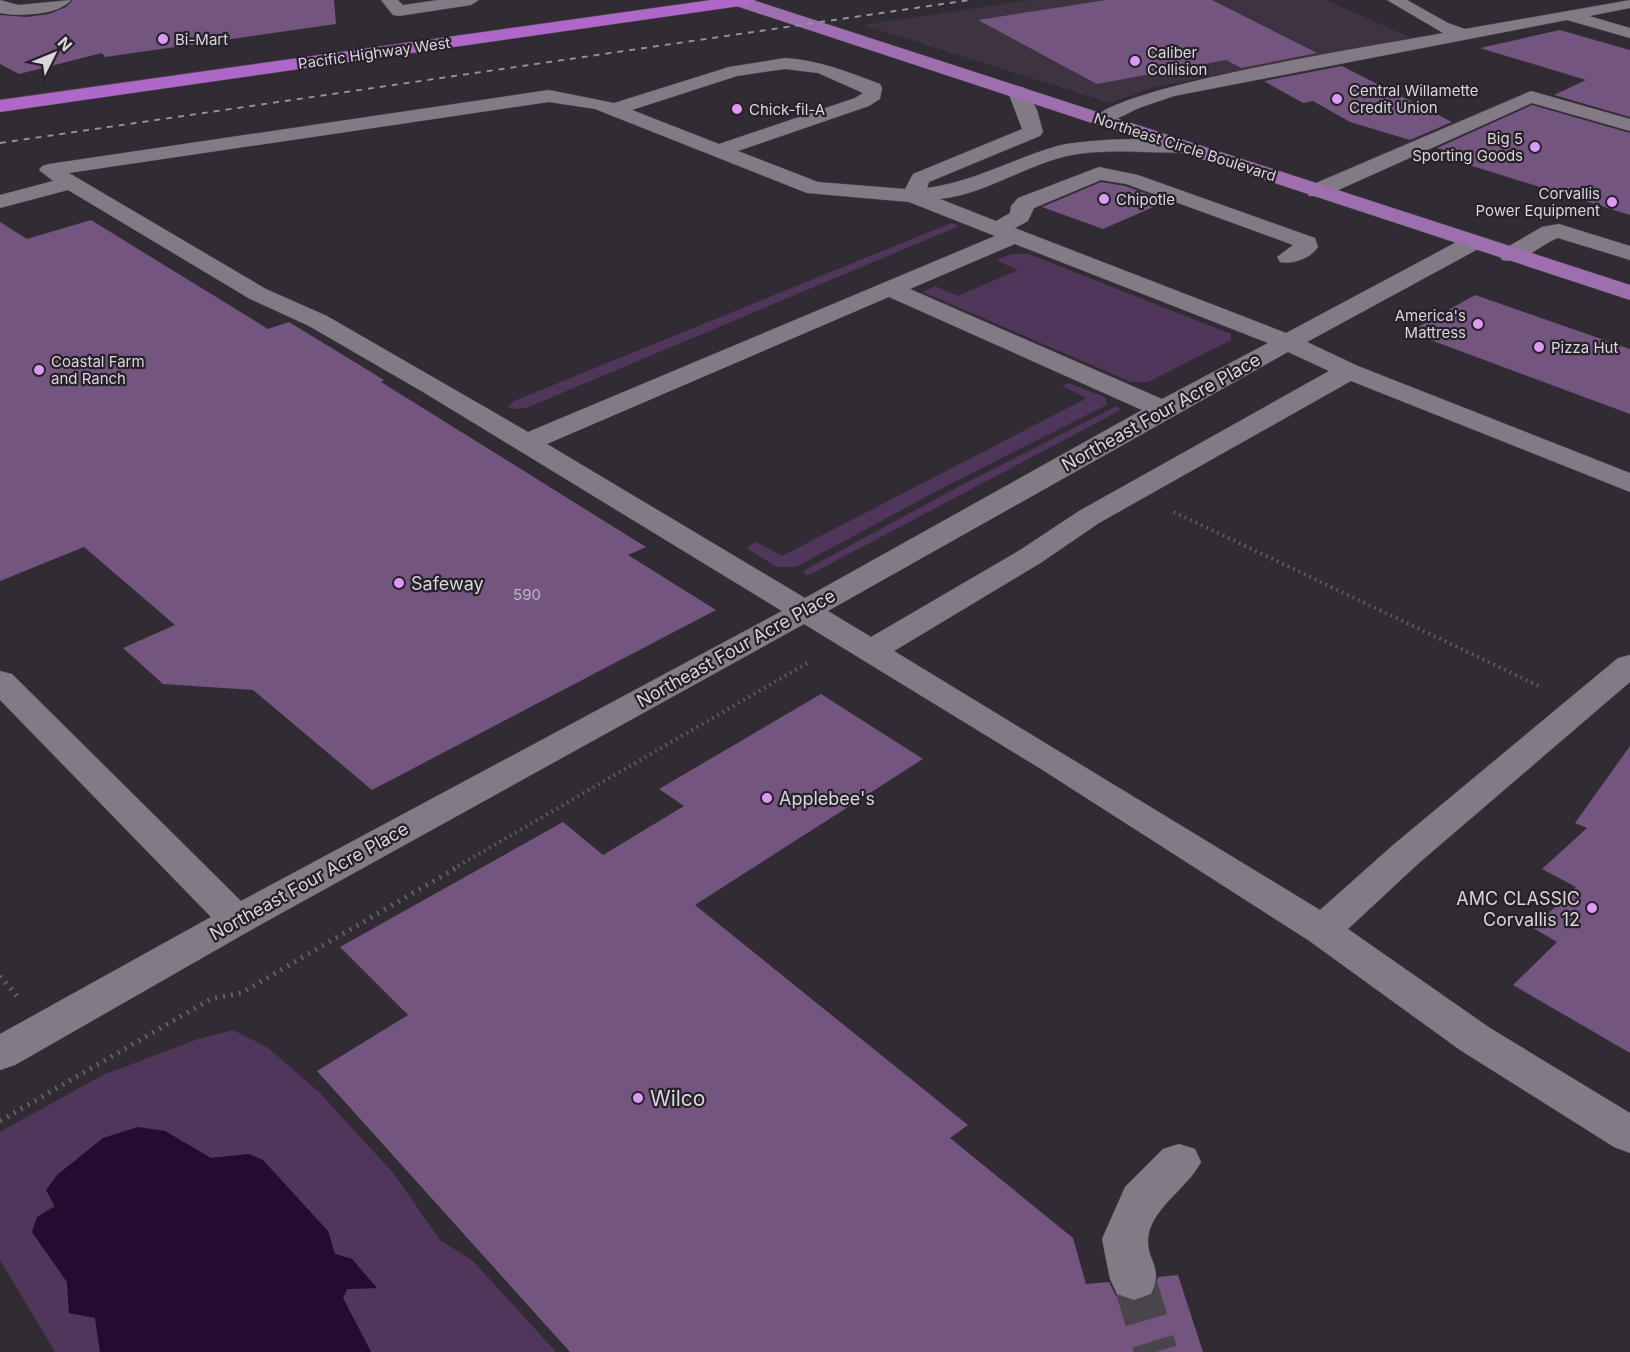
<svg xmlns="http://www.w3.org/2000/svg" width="1630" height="1352" viewBox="0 0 1630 1352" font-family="Inter,sans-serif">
<rect width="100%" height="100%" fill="#312b34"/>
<polygon fill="#3d3341" points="1030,0 1326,0 1412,38 1155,87 1110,103 863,25"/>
<g fill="#51365b">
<polygon points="951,223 959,226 526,408 512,409 508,407 514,401"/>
<polygon points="1012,254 1029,254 1231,334 1231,340 1148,382 1131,382 923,292 935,286 958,296 1018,270 996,260"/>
<polygon points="1068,383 1105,397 1107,405 948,485 796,567 777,567 748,549 748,546 756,542 782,556 1087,398 1062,386"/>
<polygon points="1117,406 1120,408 1119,411 811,574 807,575 803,571 958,487"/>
<polygon points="233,1030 267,1047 319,1092 394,1174 440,1240 473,1261 556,1352 371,1352 343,1298 347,1289 376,1288 352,1259 335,1254 328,1231 249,1154 211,1158 165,1131 37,1217 32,1232 67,1282 69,1313 95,1318 100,1352 55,1352 0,1260 0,1132 103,1075 198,1039"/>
</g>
<polygon fill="#260b30" points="138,1127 165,1131 211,1158 249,1154 263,1160 328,1231 335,1254 352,1259 377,1288 347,1289 343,1298 371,1352 100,1352 95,1318 69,1313 67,1282 32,1232 37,1217 55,1207 46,1190 57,1175 103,1138"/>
<g fill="#73557f">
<polygon points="73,0 334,0 336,24 105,57 102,53 19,74 0,64 0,15 27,17 49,14 66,7"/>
<polygon points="1106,0 1212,0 1317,53 1241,68 1226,60 1097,84 978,20"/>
<polygon points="1560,30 1630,50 1630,117 1554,95 1586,80 1480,48"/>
<polygon points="1342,66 1452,122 1410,140 1350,122 1313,101 1303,103 1264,81"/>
<polygon points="1532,105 1630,133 1630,215 1453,160 1462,156 1437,148"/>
<polygon points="1101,182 1125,186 1167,201 1103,229 1042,207"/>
<polygon points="91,220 268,329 289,322 384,380 381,382 646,547 628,555 716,610 372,790 253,690 163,684 123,648 175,625 84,547 0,581 0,222 27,239"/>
<polygon points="1475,295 1630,349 1630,414 1409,332"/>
<polygon points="821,694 923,759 695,905 968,1125 950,1138 1073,1238 1086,1284 1109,1282 1116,1296 1135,1302 1153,1295 1158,1277 1178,1275 1203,1352 570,1352 317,1071 408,1015 340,947 563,822 603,855 684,806 659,789"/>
<polygon points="1630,746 1630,1053 1513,985 1557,942 1533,928 1576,887 1542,869 1587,828 1575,823"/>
</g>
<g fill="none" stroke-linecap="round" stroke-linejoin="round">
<polyline stroke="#4a454d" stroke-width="43" stroke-dasharray="43 22" stroke-linecap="butt" points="1134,1279 1156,1352"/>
<g stroke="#4b464d" stroke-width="1">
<g id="minor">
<path d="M0 0 18 5 71 0C60 15 17 17 0 13Z"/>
<polygon points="381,0 398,0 403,5 438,0 479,0 471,5 399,16 393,15"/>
<path d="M1387 0H1407L1448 23 1465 29 1630 0V8L1589 16 1630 28V38L1567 20 1174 96 1139 108 1102 126 1092 120C1117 85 1387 44 1443 33Z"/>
<path d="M785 58C819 60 848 72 880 84L882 88 880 99 869 106 738 151 818 182 905 189 913 174 1022 129 1008 92 1018 86 1025 88 1037 110 1043 132 1040 136 929 182 927 188C971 182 1011 160 1054 147 1079 139 1165 136 1191 143L1194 147 1191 151 1184 153C1147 153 1099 148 1063 157 1021 168 984 194 940 199L996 221 1010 213 1011 206 1018 198 1099 167 1138 175 1315 238 1318 247C1311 258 1293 265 1280 262L1277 257 1293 245 1126 184 1101 180 1034 208 1028 221 1015 228 1286 333 1464 238H1480L1483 243 1480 248 1307 342 1358 366 1630 473V492L1351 381 1099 523 1042 562 894 651 1320 910 1393 845 1618 658 1630 655V682L1419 863 1348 929 1490 1028 1630 1113V1153L1614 1147 1460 1050 1308 940 1041 769 804 624 251 930 15 1065 0 1070V1034L211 917 0 700V671L12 674 241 901 782 611 423 392 309 326 250 299 68 190 0 208V195L53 181 39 170 42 166 49 164 549 90 614 103 729 67ZM785 69 818 73 863 93 855 98 719 144 632 110 737 76ZM549 102 595 109 807 193 909 202 995 236 528 432 327 316 266 289 69 173ZM1015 244 1268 343 1162 399 910 289ZM889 297 1142 410 805 598 547 444ZM1288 352 1329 371 1079 511 1020 550 871 637 828 611Z"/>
<polygon points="1531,91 1630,119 1630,131 1532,103 1325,196 1309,196 1306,191 1309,186"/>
<path d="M1559 224 1630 246V260L1558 238C1539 245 1523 265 1502 260L1499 255 1502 250 1542 227Z"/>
<path d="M1179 1144 1195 1149 1201 1162C1188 1188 1150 1209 1148 1239 1147 1262 1164 1266 1151 1294L1134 1300 1117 1294 1110 1279 1102 1239 1125 1187 1163 1149Z"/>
</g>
</g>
<g stroke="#4b464d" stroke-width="1">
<polygon id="major" points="728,0 753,0 1630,285 1630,300 730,4"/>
</g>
<g stroke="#4b464d" stroke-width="1">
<polygon id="highway" points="711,0 755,0 747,5 0,112 0,100"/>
</g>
<g stroke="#645f67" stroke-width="4" stroke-dasharray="1.5 4.5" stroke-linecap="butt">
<polyline points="1174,512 1541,687"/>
<polyline points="453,869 809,662"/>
</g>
<g stroke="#645f67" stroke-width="5" stroke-dasharray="2 6" stroke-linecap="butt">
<polyline points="0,976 17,996"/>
<polyline points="0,1121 211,999 241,993 456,868"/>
</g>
<use href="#minor" fill="#827a85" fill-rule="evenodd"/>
<use href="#major" fill="#9e6fae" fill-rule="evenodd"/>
<use href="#highway" fill="#b067ca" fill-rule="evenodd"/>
<polyline stroke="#979299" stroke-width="2" stroke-dasharray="6 6" stroke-linecap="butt" points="0,143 970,0"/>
</g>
<g fill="#dc99f5" stroke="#27212a" stroke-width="2">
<circle cx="163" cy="39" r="6"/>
<circle cx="1135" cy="61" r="6"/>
<circle cx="1337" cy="99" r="6"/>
<circle cx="737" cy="109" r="6"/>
<circle cx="1535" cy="147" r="6"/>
<circle cx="1104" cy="199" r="6"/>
<circle cx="1612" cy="202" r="6"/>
<circle cx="1478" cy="324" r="6"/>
<circle cx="1539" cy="347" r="6"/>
<circle cx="39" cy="370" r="6"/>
<circle cx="399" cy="583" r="6"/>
<circle cx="767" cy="798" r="6"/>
<circle cx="1592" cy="908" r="6"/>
<circle cx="638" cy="1098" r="6"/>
</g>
<g text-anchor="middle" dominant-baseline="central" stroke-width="4.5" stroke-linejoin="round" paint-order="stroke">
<g font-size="15" fill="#dad6dc" stroke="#27212a" text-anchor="start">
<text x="175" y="39">Bi-Mart</text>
<text x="1147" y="52">Caliber<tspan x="1147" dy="17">Collision</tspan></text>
<text x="1349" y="90">Central Willamette<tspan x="1349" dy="17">Credit Union</tspan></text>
<text x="749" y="109">Chick-fil-A</text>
<text x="1523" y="138" text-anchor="end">Big 5<tspan x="1523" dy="17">Sporting Goods</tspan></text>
<text x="1600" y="193" text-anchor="end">Corvallis<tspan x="1600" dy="17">Power Equipment</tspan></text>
<text x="1116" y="199">Chipotle</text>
<text x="1466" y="315" text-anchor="end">America's<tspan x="1466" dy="17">Mattress</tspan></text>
<text x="1551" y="347">Pizza Hut</text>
<text x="51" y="361">Coastal Farm<tspan x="51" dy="17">and Ranch</tspan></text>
</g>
<g font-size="15" fill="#dad6dc" stroke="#27212a">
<text transform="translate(374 53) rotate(-8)">Pacific Highway West</text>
<text transform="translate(1185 147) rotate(18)">Northeast Circle Boulevard</text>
</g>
<g font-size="15" fill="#c0b6c5">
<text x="527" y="594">590</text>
</g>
<g font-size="18" fill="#dad6dc" stroke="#27212a">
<text transform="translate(1161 412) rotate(-29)">Northeast Four Acre Place</text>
<text transform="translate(736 648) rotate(-29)">Northeast Four Acre Place</text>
<text transform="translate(309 881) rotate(-29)">Northeast Four Acre Place</text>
</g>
<g font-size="18" fill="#dad6dc" stroke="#27212a" text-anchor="start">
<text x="411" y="583">Safeway</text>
<text x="779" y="798">Applebee's</text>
<text x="1580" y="898" text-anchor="end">AMC CLASSIC<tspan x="1580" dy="21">Corvallis 12</tspan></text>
</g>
<g font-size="21" fill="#dad6dc" stroke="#27212a" text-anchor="start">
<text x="650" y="1098">Wilco</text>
</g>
</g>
<g transform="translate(54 54) rotate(47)" stroke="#27212a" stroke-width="4.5" paint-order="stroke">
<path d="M0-4.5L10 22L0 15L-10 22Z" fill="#dad6dc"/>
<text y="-9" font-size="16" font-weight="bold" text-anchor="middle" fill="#dad6dc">N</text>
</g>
</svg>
